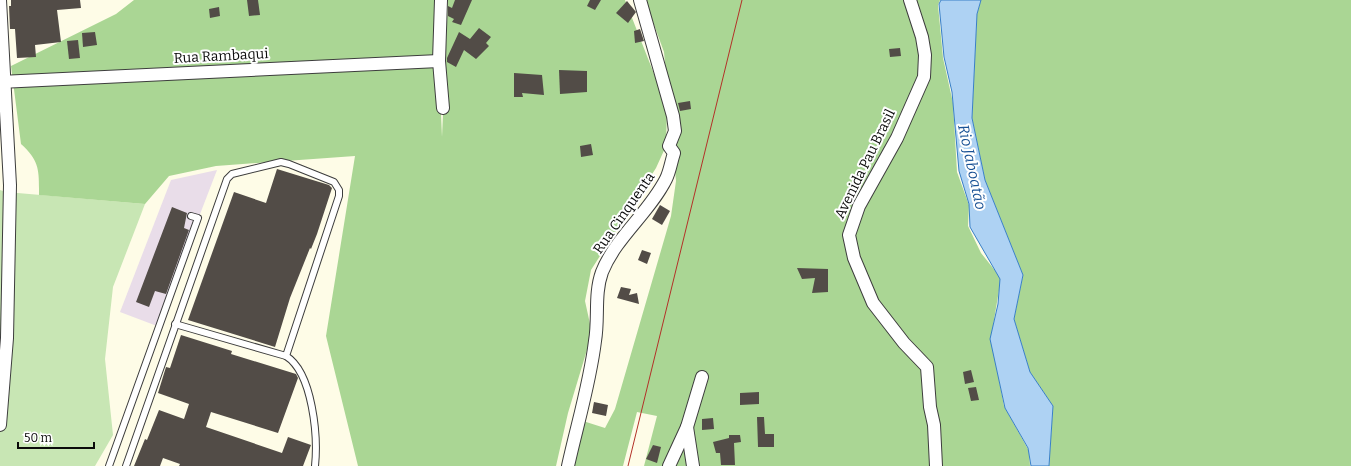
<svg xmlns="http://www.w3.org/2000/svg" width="1351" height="466" viewBox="0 0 1351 466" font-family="Bitter,serif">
<rect width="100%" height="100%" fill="#fefce7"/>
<polygon fill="#e9dde9" points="217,170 157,326 120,312 171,180"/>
<polygon fill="#c8e6b4" points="0,190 6,192 145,204 113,287 105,359 113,435 95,466 0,466"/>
<g fill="#aad694">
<path d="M134 0H436L442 137 448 0H625L667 107 666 146 656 168 591 270 585 301 592 333 568 413 556 466H358L326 336 355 156 216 166 169 176 145 204 39 195C39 171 40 161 21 144L11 66 116 14Z"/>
<polygon points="645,0 940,0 938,5 943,58 953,103 957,172 969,205 968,226 981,253 1001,278 991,338 1004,406 1029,451 1030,466 644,466 657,416 637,412 623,466 573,466 583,421 605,428 615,409 671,216 676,181 664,52"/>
<polygon points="981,0 1351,0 1351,466 1049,466 1053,406 1030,372 1014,319 1023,275 985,180 972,118 977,14"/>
</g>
<polygon fill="#aed2f3" stroke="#387fc7" points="941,0 981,0 977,14 972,118 985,180 1023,275 1014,319 1030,372 1053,406 1049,466 1031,466 1028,448 1005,408 990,339 998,304 1000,279 970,227 969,204 959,171 952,92 944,57 939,4"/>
<g fill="#524c47">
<polygon points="11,0 80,0 81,8 57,10 61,42 35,45 36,57 17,58 15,29 10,29 9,6 11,6"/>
<polygon points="247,0 258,0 260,15 249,16"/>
<polygon points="455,0 472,0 461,25 452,22 454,19 448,16 448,6 452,8"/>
<polygon points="590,0 601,0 595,10 587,6"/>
<polygon points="627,1 636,12 628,23 616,13"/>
<polygon points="219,7 220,16 210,18 209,9"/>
<polygon points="479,28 491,37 486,43 489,46 476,59 464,50 456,67 447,62 447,58 459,32 470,39"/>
<polygon points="640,29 644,41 635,43 634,31"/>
<polygon points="95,32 97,45 83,47 82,33"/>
<polygon points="78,40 80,58 69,59 67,41"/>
<polygon points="900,48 901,56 890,57 889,49"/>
<polygon points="559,70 587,71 587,92 560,94"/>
<polygon points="514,73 542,75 544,95 522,93 523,97 514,97"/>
<polygon points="690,101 691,109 680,111 678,103"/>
<polygon points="591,144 593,155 581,157 580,146"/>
<polygon points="277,169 329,185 332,188 317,234 311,249 310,248 290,298 275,347 188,320 234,192 266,203"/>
<polygon points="660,205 670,211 662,225 652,219"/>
<polygon points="172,207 187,213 184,228 189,230 166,294 155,291 149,307 136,302"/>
<polygon points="642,250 651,253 647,264 638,260"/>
<polygon points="797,268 828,269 828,292 812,293 815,278 802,279"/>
<polygon points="621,287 631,289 629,295 637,293 639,304 617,298"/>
<polygon points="181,335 232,351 231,354 296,374 298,378 278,433 211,412 206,427 282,453 288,437 311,445 303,466 179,466 180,464 163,458 160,466 134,466 145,439 147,440 159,410 184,419 189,404 158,393 166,367 170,368"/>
<polygon points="971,370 974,382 965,384 963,372"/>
<polygon points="976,387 979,400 971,401 968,388"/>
<polygon points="759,392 759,404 740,405 740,393"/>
<polygon points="594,402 608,405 606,416 592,413"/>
<polygon points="757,417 764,417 765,434 774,434 774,447 758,447"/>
<polygon points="713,418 714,429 702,430 702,419"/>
<polygon points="729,435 740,435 741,442 734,443 735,465 721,465 720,453 716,453 713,442 729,438"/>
<polygon points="653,445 661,447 657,463 646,459"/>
</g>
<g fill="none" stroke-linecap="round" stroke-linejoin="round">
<g stroke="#3d3d3d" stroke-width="8">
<g id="lane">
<polyline points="175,324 286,356"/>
<polyline points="109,466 198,218 191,216"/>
<path d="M126 466 227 179 232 174 281 162 289 164 334 182 339 190V196L286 356C313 373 318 437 315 466"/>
</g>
</g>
<g stroke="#3d3d3d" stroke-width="14">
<g id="street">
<polyline points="441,0 439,61 443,108"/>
<polyline points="910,0 922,37 925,55 924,77 897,138 859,206 849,235 854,258 873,303 904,343 927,367 930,407 934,425 936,466"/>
<polyline points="0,82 439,61"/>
<polyline points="0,425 7,338 10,185 0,0"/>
<polyline points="687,427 693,466"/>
<path d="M568 466C577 425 590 383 595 341 599 318 594 294 602 272 616 237 649 213 666 179 670 171 671 162 674 153L669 146 675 131 673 116 640 0"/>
<polyline points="669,466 687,427 702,377"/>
</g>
</g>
<use href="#lane" stroke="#fff" stroke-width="6"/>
<use href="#street" stroke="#fff" stroke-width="12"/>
<polyline stroke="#b33128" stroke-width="1" points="628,466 742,0"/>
</g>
<g text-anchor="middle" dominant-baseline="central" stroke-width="4" stroke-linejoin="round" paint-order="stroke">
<g font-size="14" fill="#0a0a0a" stroke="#fff">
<text transform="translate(221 56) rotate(-3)">Rua Rambaqui</text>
<text transform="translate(865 164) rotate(-64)">Avenida Pau Brasil</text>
<text transform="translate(624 213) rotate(-55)">Rua Cinquenta</text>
</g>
<g font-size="15" font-style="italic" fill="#1a5295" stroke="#fff">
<text transform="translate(972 167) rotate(78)">Rio Jaboatão</text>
</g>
</g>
<path d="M18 442v6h76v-6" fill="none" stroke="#0a0a0a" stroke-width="2"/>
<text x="24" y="442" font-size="12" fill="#0a0a0a" stroke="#ffffff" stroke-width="3" paint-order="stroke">50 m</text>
</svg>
